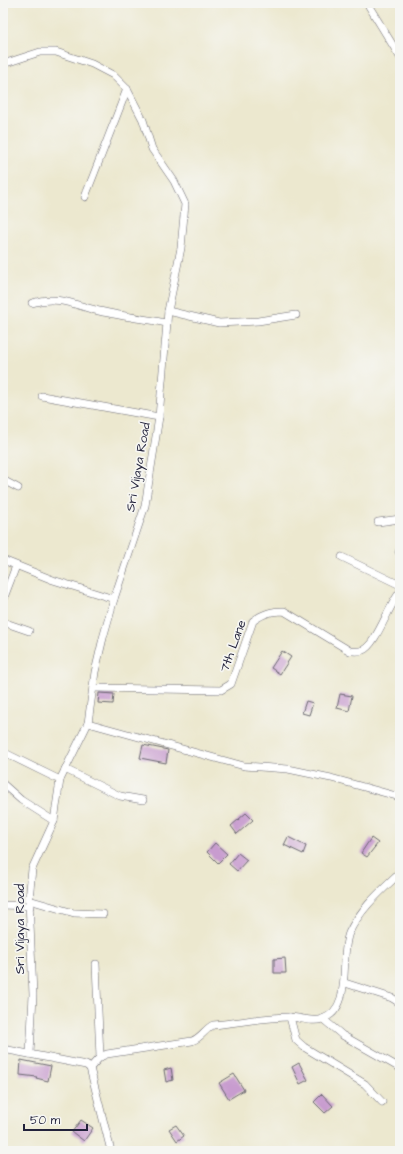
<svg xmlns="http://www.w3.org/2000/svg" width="403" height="1154" viewBox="0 0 403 1154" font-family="'Architects Daughter',sans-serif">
<rect width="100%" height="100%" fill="#f6f6f2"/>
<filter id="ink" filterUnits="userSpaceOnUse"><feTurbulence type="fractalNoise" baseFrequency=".025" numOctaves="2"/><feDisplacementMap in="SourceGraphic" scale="8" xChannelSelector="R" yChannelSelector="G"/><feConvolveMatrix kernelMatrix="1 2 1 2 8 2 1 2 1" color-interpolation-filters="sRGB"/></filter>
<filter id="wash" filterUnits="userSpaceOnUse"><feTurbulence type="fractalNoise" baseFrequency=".012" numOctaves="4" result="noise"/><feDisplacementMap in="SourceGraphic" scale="16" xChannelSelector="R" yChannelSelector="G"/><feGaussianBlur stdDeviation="0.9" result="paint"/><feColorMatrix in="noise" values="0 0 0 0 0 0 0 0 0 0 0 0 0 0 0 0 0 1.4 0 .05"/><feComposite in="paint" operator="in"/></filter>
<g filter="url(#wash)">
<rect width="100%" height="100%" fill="#ece8cf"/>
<g id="blocks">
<g fill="#c89ccf">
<polygon points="282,651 291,657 280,674 271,668"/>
<polygon points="99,693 114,694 113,704 98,703"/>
<polygon points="340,694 352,696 349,711 337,708"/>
<polygon points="306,701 313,703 309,715 302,713"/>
<polygon points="143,745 168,750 166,763 140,758"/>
<polygon points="246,813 253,820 237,834 231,826"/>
<polygon points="288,837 306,846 303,854 284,845"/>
<polygon points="371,838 378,843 367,857 361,853"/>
<polygon points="215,843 227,854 218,863 207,852"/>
<polygon points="238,853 247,860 237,871 229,864"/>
<polygon points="285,958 286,973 274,973 274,959"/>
<polygon points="21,1060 51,1066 48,1081 36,1078 37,1077 20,1075"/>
<polygon points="299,1063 308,1080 300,1084 292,1067"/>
<polygon points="171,1068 173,1080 166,1082 164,1070"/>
<polygon points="234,1074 244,1090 229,1099 219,1083"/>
<polygon points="322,1094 333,1106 325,1113 314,1102"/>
<polygon points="81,1120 93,1128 84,1141 72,1132"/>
<polygon points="176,1125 184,1136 177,1141 169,1129"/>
</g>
</g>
</g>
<g filter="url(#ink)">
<use href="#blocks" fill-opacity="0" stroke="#69676f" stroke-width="1"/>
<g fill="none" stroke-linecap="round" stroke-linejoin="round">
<g stroke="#69676f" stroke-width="8">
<g id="minor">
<polyline points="367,3 400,57"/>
<polyline points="3,64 40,52 56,52 92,64 113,75 127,89 143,120 152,149 174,181 185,204 181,248 168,311 159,417 145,506 114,599 103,638 95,672 88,723 60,780 54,821 32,869 29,900 33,995 30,1054"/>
<polyline points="85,197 127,89"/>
<path d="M32 303C57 295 75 305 99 311 121 316 144 319 167 323"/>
<polyline points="168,311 219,323 258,321 296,315"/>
<polyline points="42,396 159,417"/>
<polyline points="3,480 18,488"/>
<polyline points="378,522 400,519"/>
<polyline points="399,552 400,553"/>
<polyline points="342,557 400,585"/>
<polyline points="3,560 53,580 114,599"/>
<polyline points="3,600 16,566"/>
<polyline points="3,622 29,631"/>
<path d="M93 688 221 690 231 684 253 621C264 613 272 611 284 611L350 651C354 651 359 652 363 650 376 645 389 605 400 592"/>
<polyline points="88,723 244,766 288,769 331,778 400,797"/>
<polyline points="3,752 60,780"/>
<polyline points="65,769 120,796 143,800"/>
<polyline points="3,784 21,800 54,821"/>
<polyline points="29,900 74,913 103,914"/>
<polyline points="3,905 30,906"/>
<polyline points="96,964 100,1057"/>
<polyline points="345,983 392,998 400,1003"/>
<polyline points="290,1017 296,1040 304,1047 365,1084 382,1102"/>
<polyline points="323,1019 342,1035 400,1068"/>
<polyline points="3,1049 86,1065 90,1068 111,1151"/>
<path d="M90 1068 100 1057 107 1054 192 1041C201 1038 205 1029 213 1025 238 1023 264 1017 289 1017 300 1017 312 1023 322 1019 354 1009 339 957 349 933 360 909 381 891 400 873"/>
</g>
</g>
<use href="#minor" stroke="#fff" stroke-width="7"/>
</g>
</g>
<g text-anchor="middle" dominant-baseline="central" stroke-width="3.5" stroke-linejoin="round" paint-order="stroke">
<g font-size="13" fill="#22223b" stroke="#f6f6f2">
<text transform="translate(138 467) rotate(-80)">Sri Vijaya Road</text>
<text transform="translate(233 646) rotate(-70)">7th Lane</text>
<text transform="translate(20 929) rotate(-90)">Sri Vijaya Road</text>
</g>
</g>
<rect width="403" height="1154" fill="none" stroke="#f6f6f2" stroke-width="16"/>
<path d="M24 1124v6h63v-6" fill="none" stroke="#22223b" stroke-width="2"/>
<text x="30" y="1124" font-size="12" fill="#22223b" stroke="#f6f6f2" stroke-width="3" paint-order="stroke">50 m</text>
</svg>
